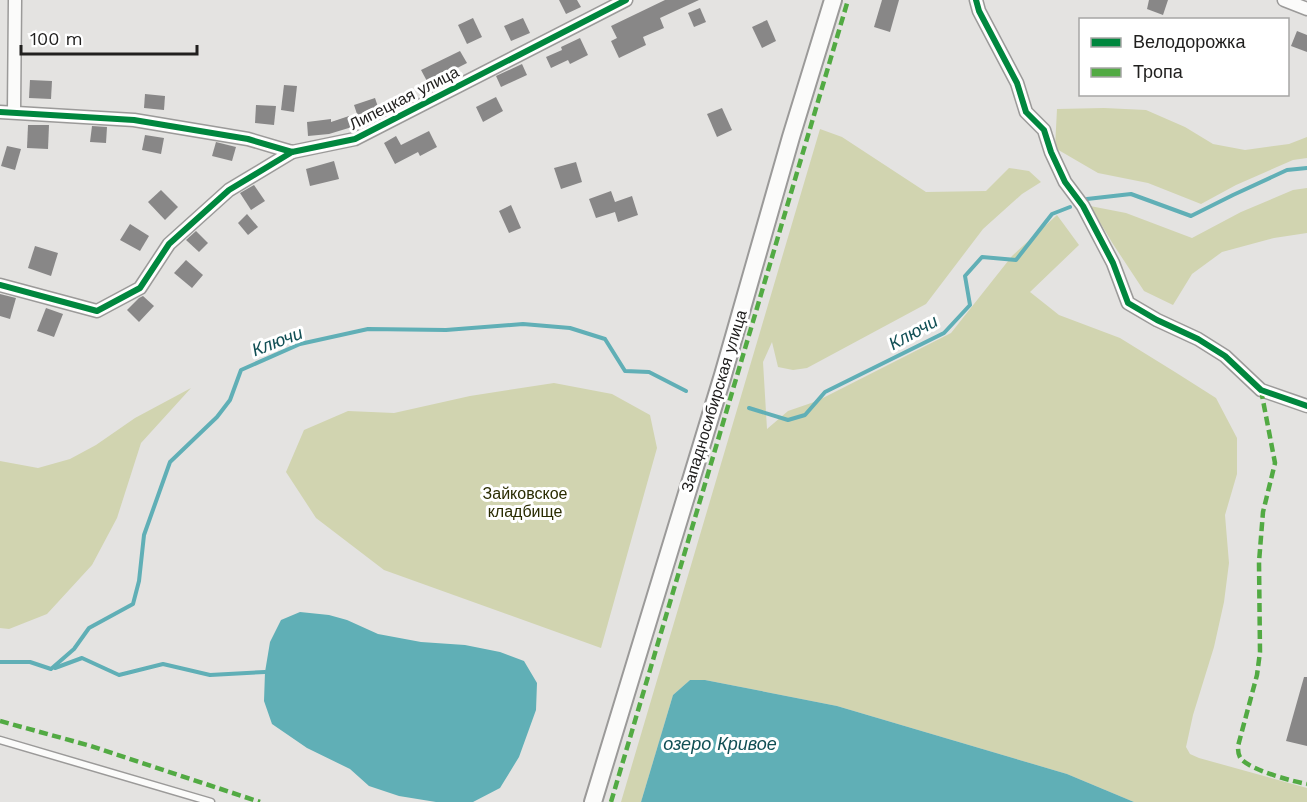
<svg xmlns="http://www.w3.org/2000/svg" width="1307" height="802" viewBox="0 0 1307 802" font-family="'Work Sans',sans-serif">
<rect width="100%" height="100%" fill="#e4e3e1"/>
<g fill="#d1d4b0">
<polygon points="1104,108 1146,110 1185,127 1213,144 1245,150 1289,144 1307,137 1307,158 1293,160 1236,185 1201,204 1148,183 1098,173 1055,148 1057,109"/>
<polygon points="820,129 842,137 926,192 986,191 1009,168 1029,171 1041,182 1022,194 983,229 926,304 807,368 793,370 778,367 772,342 763,362 767,429 788,411 817,401 951,333 1012,256 1057,215 1079,245 1030,292 1059,315 1120,338 1175,372 1216,398 1237,438 1237,474 1225,515 1229,563 1224,602 1214,647 1193,715 1186,747 1190,754 1199,758 1307,788 1307,802 1134,802 1067,774 837,706 705,680 690,680 673,695 641,802 621,802"/>
<polygon points="1307,188 1307,233 1274,238 1222,252 1192,274 1173,305 1144,291 1113,244 1090,206 1126,213 1192,238 1241,212 1293,190"/>
<polygon points="554,383 612,394 650,415 657,448 601,648 384,570 316,518 286,472 304,430 348,411 394,413 470,396"/>
<polygon points="191,388 141,443 117,518 92,565 47,614 9,629 0,628 0,461 38,468 70,459 96,445 135,418"/>
</g>
<g fill="#60afb6">
<polygon points="300,612 329,615 347,620 378,634 421,642 465,645 500,652 524,661 537,683 536,710 519,757 500,788 473,802 436,802 399,796 369,786 350,769 307,748 272,724 264,701 265,672 270,642 281,620"/>
<polygon points="690,680 705,680 837,706 1067,774 1134,802 641,802 673,695"/>
</g>
<g fill="none" stroke-linecap="round" stroke-linejoin="round">
<g stroke="#60afb6" stroke-width="4">
<polyline points="1087,199 1131,194 1191,216 1233,195 1287,170 1307,168"/>
<polyline points="749,408 788,420 805,415 825,392 944,333 970,305 965,276 982,257 1016,260 1052,214 1070,207"/>
<polyline points="0,662 30,662 51,669 74,649 89,628 133,604 139,581 144,535 170,462 217,417 230,400 241,370 300,344 368,329 446,330 523,324 570,328 605,339 625,371 649,372 686,391"/>
<polyline points="55,668 82,658 119,675 163,664 210,675 265,672"/>
</g>
</g>
<g fill="#888787">
<polygon points="559,0 577,0 581,7 566,14"/>
<polygon points="665,0 699,0 660,18 664,28 643,37 646,45 619,58 611,41 617,38 611,26"/>
<polygon points="882,0 899,0 890,32 874,27"/>
<polygon points="1149,0 1168,0 1163,15 1147,9"/>
<polygon points="700,8 706,22 694,27 688,13"/>
<polygon points="473,18 482,37 467,44 458,25"/>
<polygon points="523,18 530,33 511,41 504,26"/>
<polygon points="767,20 776,41 762,48 752,27"/>
<polygon points="1297,31 1307,35 1307,52 1291,46"/>
<polygon points="580,38 588,55 570,64 568,60 551,68 546,57 562,50 561,47"/>
<polygon points="460,51 467,63 428,83 421,70"/>
<polygon points="522,64 527,75 501,87 496,76"/>
<polygon points="30,80 52,81 51,99 29,98"/>
<polygon points="284,85 297,86 294,112 281,110"/>
<polygon points="145,94 165,96 164,110 144,108"/>
<polygon points="496,97 503,111 483,122 476,107"/>
<polygon points="375,98 380,113 359,120 354,105"/>
<polygon points="256,105 276,106 274,125 255,123"/>
<polygon points="722,108 732,130 717,137 707,114"/>
<polygon points="349,116 352,127 329,134 308,136 307,122 331,119 331,122"/>
<polygon points="28,125 49,125 48,149 27,148"/>
<polygon points="92,126 107,127 106,143 90,142"/>
<polygon points="429,131 437,147 420,156 418,152 395,164 384,143 396,136 401,145"/>
<polygon points="145,135 164,138 161,154 142,150"/>
<polygon points="216,142 236,147 232,161 212,156"/>
<polygon points="7,146 21,149 15,170 1,166"/>
<polygon points="334,161 339,179 310,186 306,169"/>
<polygon points="576,162 582,182 561,189 554,168"/>
<polygon points="254,185 265,201 251,210 240,193"/>
<polygon points="161,190 178,207 165,220 148,202"/>
<polygon points="611,191 615,202 632,196 638,215 618,222 615,212 596,218 589,199"/>
<polygon points="511,205 521,228 509,233 499,211"/>
<polygon points="247,214 258,227 248,235 238,223"/>
<polygon points="130,224 149,236 140,251 120,240"/>
<polygon points="196,231 208,243 199,252 186,240"/>
<polygon points="35,246 58,253 51,276 28,268"/>
<polygon points="186,260 203,275 192,288 174,273"/>
<polygon points="0,294 16,298 10,319 0,316"/>
<polygon points="143,296 154,306 139,322 127,310 139,298"/>
<polygon points="46,308 63,314 54,337 37,331"/>
<polygon points="1304,677 1307,677 1307,746 1286,741"/>
</g>
<g fill="none" stroke-linecap="round" stroke-linejoin="round">
<g stroke="#9b9a99" stroke-width="9">
<polyline id="service" points="0,740 211,802"/>
</g>
<g stroke="#9b9a99" stroke-width="15">
<g id="minor">
<polyline points="976,0 979,11 1017,83 1026,112 1044,130 1051,152 1065,182 1083,206 1113,263 1128,303 1157,320 1198,339 1225,356 1261,390 1307,406"/>
<polyline points="1284,0 1307,9"/>
<polyline points="0,112 134,120 248,139 292,152 355,139 626,0"/>
<polyline points="14,112 15,0"/>
<polyline points="0,285 97,311 140,288 169,244 229,190 292,152"/>
</g>
</g>
<g stroke="#9b9a99" stroke-width="20">
<polyline id="secondary" points="593,802 723,375 791,137 833,0"/>
</g>
<use href="#service" stroke="#fbfbfa" stroke-width="6"/>
<use href="#minor" stroke="#fbfbfa" stroke-width="12"/>
<use href="#secondary" stroke="#fbfbfa" stroke-width="16"/>
<g stroke="#52aa43" stroke-width="4.5" stroke-dasharray="9 4.5" stroke-linecap="butt">
<path d="M1261 390 1275 463 1263 512 1259 562 1260 652 1257 675 1238 746C1238 751 1238 756 1242 760 1254 771 1291 781 1307 784"/>
<polyline points="0,721 91,746 260,802"/>
<polyline points="611,802 848,0"/>
</g>
<g stroke="#fff" stroke-width="10">
<g id="cycleway">
<polyline points="976,0 979,11 1017,83 1026,112 1044,130 1051,152 1065,182 1083,206 1113,263 1128,303 1157,320 1198,339 1225,356 1261,390 1307,406"/>
<polyline points="0,112 134,120 248,139 292,152 355,139 626,0"/>
<polyline points="0,285 97,311 140,288 169,244 229,190 292,152"/>
</g>
</g>
<use href="#cycleway" stroke="#00873e" stroke-width="6"/>
</g>
<g text-anchor="middle" dominant-baseline="central" stroke-width="6" stroke-linejoin="round" paint-order="stroke">
<g font-size="16" fill="#21201f" stroke="#fff">
<text transform="translate(404 98) rotate(-27)">Липецкая улица</text>
<text transform="translate(714 401) rotate(-73)">Западносибирская улица</text>
</g>
<g font-size="16" fill="#2a2c02" stroke="#fff">
<text x="525" y="493">Зайковское<tspan x="525" dy="18">кладбище</tspan></text>
</g>
<g font-size="18" font-style="italic" fill="#114f55" stroke="#fff">
<text transform="translate(913 332) rotate(-29)">Ключи</text>
<text transform="translate(277 341) rotate(-21)">Ключи</text>
<text x="720" y="743">озеро Кривое</text>
</g>
</g>
<rect x="1079" y="18" width="210" height="78" fill="#ffffff" stroke="#a6a6a5" stroke-width="1.5"/>
<rect x="1091" y="38" width="30" height="9" fill="#00873e" stroke="#a6a6a5" stroke-width="1.5"/>
<text x="1133" y="48" font-size="18" fill="#21201f">Велодорожка</text>
<rect x="1091" y="68" width="30" height="9" fill="#52aa43" stroke="#a6a6a5" stroke-width="1.5"/>
<text x="1133" y="78" font-size="18" fill="#21201f">Тропа</text>
<path d="M21 45v9h176v-9" fill="none" stroke="#21201f" stroke-width="3"/>
<text x="30" y="45" font-size="18" fill="#21201f" stroke="#ffffff" stroke-width="4.5" paint-order="stroke">100 m</text>
</svg>
